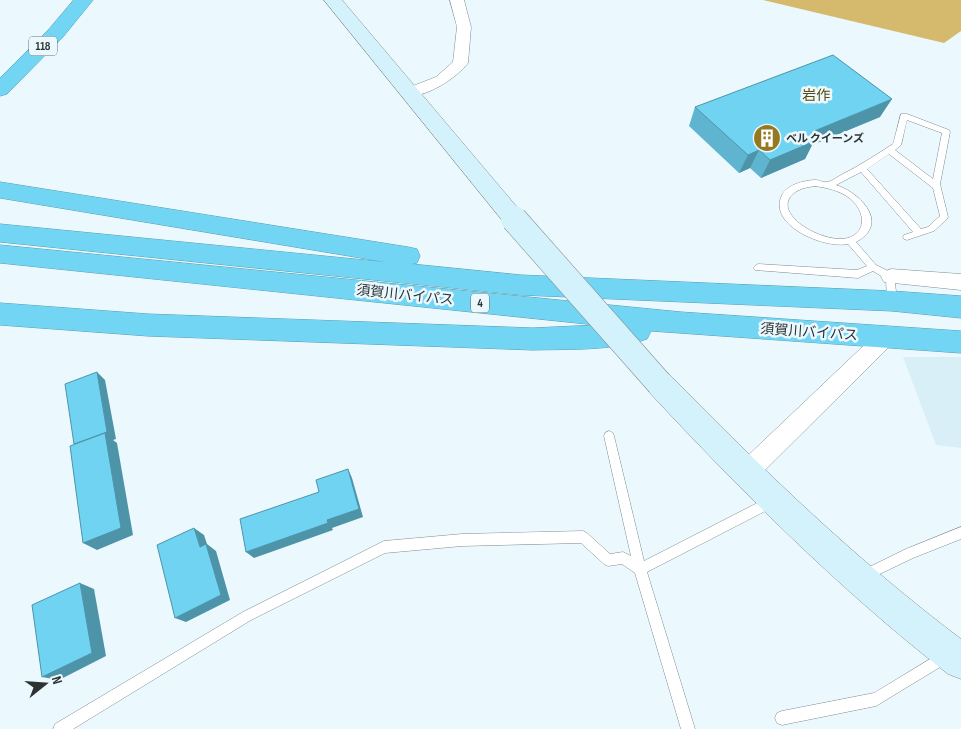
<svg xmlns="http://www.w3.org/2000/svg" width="961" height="729" viewBox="0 0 961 729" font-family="'Sofia Sans Condensed','Noto Sans JP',sans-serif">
<rect width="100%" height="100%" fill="#ebf9fe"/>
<polygon fill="#d9eff7" points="903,357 961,357 961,448 936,445"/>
<polygon fill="#d5b96c" points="763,0 961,0 961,31 944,43"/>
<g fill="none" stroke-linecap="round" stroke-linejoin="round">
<g stroke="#808c91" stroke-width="1">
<g id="lane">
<path d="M901 114H907L949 130 950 132 940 184 948 217 947 219 934 231 907 240 904 239 903 237 904 235 913 232 861 172 836 185C861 193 890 224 856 242L876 265 894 274 897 301 895 304H889L887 301 886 279 873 271 858 278 755 270 753 268 755 266 758 264 857 270 867 266 848 244C824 249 767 225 782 195 786 185 805 180 816 180 819 180 823 183 827 182 831 182 837 177 841 175 859 166 876 155 893 144ZM907 120 942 133 933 179 895 150 901 145ZM889 154 933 188 940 216 928 227 921 229 867 169ZM815 186C827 188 838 190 848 197 863 207 870 231 848 238 823 245 765 211 797 191 802 188 809 187 815 186Z"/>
<polygon points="609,431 613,433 614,436 644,561 767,498 771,496 775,498 777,502 775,506 647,572 695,729 681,729 635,573 622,564 608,566 604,564 581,543 462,546 385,553 251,620 73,729 53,729 55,724 243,612 384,541 462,534 583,531 587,533 610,554 623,552 631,556 604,436 605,433"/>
<polygon points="961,527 961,539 913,558 863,582 859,580 857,576 859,572 906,549"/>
<polygon points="945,650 950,651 951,656 950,661 876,706 782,725 777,723 775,718 777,713 782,711 874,693"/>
</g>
</g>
<g stroke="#808c91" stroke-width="1">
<g id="street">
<path d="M450 0H464L471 27 468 63C457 78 423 100 405 95L403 92 405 89 436 77 453 62 457 27Z"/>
<polygon points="891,269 961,274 961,290 884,282 881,277 884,272"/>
<polygon points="886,328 893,331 896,337 893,343 753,482 745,485 737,482 733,474 737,466 879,331"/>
</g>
</g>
<g stroke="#808c91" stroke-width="1">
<g id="secondary">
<polygon points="324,0 342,0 522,213 526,219 522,225 514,228 506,225"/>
<path d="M659 371 669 374C761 468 856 560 961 639V679L948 674C839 589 743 493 649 392L645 383 649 374Z"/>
</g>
</g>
<g stroke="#599cb0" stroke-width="1">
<g id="highway">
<polygon points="74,0 93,0 63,37 7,94 0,96 0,78 49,29"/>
<polygon points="0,182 408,247 417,249 420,256 417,263 412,264 521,275 892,291 961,296 961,318 892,311 521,295 0,242 0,224 385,262 0,198"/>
<path d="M0 245 681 312 961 331V353L651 331 647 339C612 351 570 349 533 350L148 336 0 325V303L148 314 533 328 596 325 0 263Z"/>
</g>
</g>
<use href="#lane" fill="#fff" fill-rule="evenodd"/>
<use href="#street" fill="#fff" fill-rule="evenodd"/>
<use href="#secondary" fill="#d4f2fb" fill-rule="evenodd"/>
<use href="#highway" fill="#71d5f3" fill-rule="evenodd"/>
<g stroke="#808c91" stroke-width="27" stroke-linecap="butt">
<polyline id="secondary-bridge" points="514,219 659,383"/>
</g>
<use href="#secondary-bridge" stroke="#d4f2fb" stroke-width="26"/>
</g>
<polygon fill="#5fb5cf" points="695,107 880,117 812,145 805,159 761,178 750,168 739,173 689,126"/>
<g fill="#4e94a9">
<polygon points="892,99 880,117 812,145 805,159 761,178 770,160 812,132"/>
<polygon points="759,150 750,168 739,173 748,155"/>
<polygon points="97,372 105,380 116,439 113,440 117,443 133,535 97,550 83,543"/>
<polygon points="348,469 352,478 363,517 332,528 333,530 254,558 246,552 327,520"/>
<polygon points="194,528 204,535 207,544 216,551 230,600 186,622 175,618 200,547"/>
<polygon points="80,583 94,589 106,656 59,680 42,677"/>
</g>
<g fill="#6fd3f1" stroke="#4e94a9">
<polygon points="833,55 892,99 812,132 815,141 770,160 759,150 748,155 695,107"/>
<polygon points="97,372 107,432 74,444 65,384"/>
<polygon points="105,433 121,528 83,543 70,446"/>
<polygon points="348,469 359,509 327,520 328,523 246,552 240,519 319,492 316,480"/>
<polygon points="194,528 200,547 206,544 221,595 175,618 157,545"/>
<polygon points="80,583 92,653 42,677 32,605"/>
</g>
<defs>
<g id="building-disc" transform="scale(1.4375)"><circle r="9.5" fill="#947920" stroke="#ebf9fe"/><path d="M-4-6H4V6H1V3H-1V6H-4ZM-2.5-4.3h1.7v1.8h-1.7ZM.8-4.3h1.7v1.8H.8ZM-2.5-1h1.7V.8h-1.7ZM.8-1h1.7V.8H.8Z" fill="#fff"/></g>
</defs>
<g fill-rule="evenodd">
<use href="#building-disc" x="767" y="138"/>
</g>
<g text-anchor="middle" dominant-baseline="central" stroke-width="5" stroke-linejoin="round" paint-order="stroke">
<g font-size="11" font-weight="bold" fill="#2d3234" stroke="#ebf9fe" text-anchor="start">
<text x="786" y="138">ベル クイーンズ</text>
</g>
<g fill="#ebf9fe" stroke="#666e71" stroke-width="1">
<rect x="29" y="36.5" width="28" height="19" rx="4"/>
<rect x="471" y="293.5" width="18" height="19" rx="4"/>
</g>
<g font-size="12" font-weight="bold" fill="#2d3234">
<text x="43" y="46">118</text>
<text x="480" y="303">4</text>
</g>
<g font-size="14" fill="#5c4a0a" stroke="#ebf9fe">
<text x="816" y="95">岩作</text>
</g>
<g font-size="14" fill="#2d3234" stroke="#ebf9fe">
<text transform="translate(405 295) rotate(6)">須賀川バイパス</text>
<text transform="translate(809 332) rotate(4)">須賀川バイパス</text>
</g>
</g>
<g transform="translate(45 684) rotate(73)" stroke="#ebf9fe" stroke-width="4" paint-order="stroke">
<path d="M0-4L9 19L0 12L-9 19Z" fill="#2d3234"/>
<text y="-8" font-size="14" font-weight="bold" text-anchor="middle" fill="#2d3234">N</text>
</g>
</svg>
